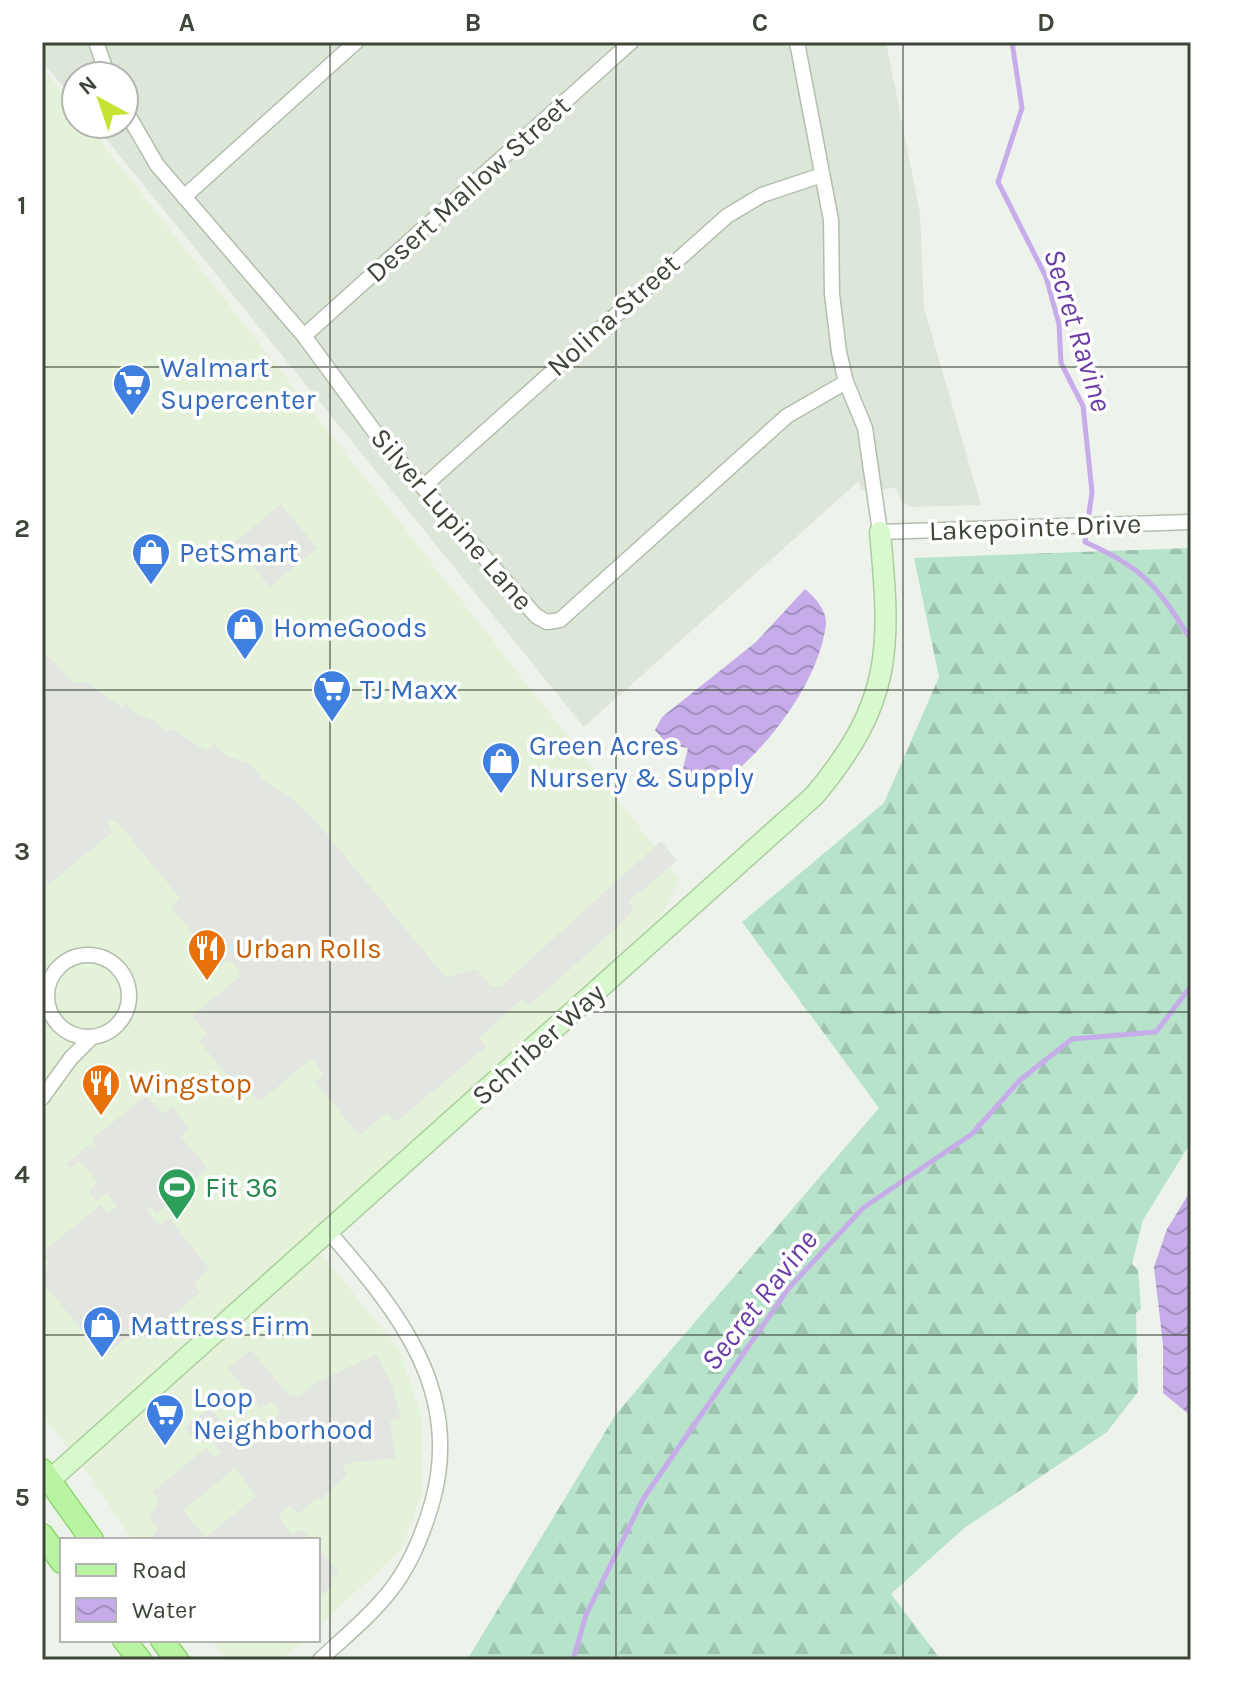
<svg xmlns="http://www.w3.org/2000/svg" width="1233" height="1702" viewBox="0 0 1233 1702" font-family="Karla,sans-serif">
<defs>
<pattern id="forest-firs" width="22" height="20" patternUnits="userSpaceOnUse" patternTransform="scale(2)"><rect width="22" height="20" fill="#b7e3cb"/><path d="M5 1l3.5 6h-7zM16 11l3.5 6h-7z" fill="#9ec4af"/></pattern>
<pattern id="water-waves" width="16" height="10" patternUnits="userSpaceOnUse" patternTransform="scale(2)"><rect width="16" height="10" fill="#c6ade9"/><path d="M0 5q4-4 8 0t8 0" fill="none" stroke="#a28fbe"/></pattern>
</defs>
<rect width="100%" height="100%" fill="#edf3ea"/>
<polygon fill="#dde7d9" points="42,42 886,42 920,213 924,308 981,505 912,507 901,502 896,488 861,491 859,481 584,727 94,124 124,124 124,76 76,76 76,102 42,61"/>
<g fill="#e3f2d8">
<polygon points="42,67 76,110 76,124 87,124 679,878 663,914 310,1240 399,1349 423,1422 422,1492 402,1548 318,1628 318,1540 132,1540 90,1476 42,1415"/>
<polygon points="211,1640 305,1640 279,1660 227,1660"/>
</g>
<polygon fill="url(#forest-firs)" points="1191,548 1191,1142 1143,1220 1132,1264 1138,1269 1141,1309 1136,1313 1138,1392 1107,1432 963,1529 891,1594 941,1660 467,1660 616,1414 879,1108 742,922 884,803 939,677 914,558"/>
<g fill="#e3e5e1" fill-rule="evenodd">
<polygon points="281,504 317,548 270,587 234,543"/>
<polygon points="42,650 73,682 87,682 121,707 126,703 134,713 158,722 165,731 171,728 206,751 215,744 225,755 250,764 264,781 289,796 313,818 446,978 476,969 491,986 500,987 661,841 677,861 629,901 633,910 616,928 530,1005 522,999 479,1038 486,1047 396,1122 387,1113 359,1135 315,1082 323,1074 314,1061 309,1060 261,1101 246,1090 249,1085 246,1078 236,1086 199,1041 207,1033 192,1016 239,977 240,971 230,960 220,966 200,942 171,907 180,898 117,822 108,821 112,832 42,890"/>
<polygon points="146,1096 162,1114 172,1107 188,1128 181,1137 207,1168 157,1214 149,1206 147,1211 159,1225 169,1218 209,1268 194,1284 200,1292 145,1339 137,1331 103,1355 42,1282 42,1271 49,1263 42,1253 100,1205 107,1213 117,1207 107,1193 97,1201 89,1192 98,1182 80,1161 70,1169 66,1164 90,1144 98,1149 92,1139"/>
<path d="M251 1350 289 1395 299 1396 316 1383 376 1354 392 1385 401 1418 390 1421 396 1458 342 1464 347 1474 320 1500 317 1498 298 1514 290 1506 278 1516 292 1535 302 1529 311 1540H149L158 1529 150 1518 159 1501 152 1492 206 1448 214 1457 221 1452 210 1437 198 1443 185 1428 210 1408 234 1436 256 1418 269 1422 278 1415 280 1411 272 1401 260 1408 228 1368ZM235 1468 256 1496 205 1538 183 1510Z"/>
<polygon points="318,1548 339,1573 331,1580 333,1585 319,1597"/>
</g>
<g fill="url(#water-waves)">
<path d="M805 589C815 597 827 611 826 624 820 675 779 732 743 765 731 776 713 782 700 789L682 773 688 748 667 744 655 730 662 717 756 642Z"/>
<polygon points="1191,1190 1191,1416 1163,1393 1163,1345 1154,1267 1167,1229"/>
</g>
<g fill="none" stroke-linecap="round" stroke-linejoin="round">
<g stroke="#c6ade9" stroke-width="5">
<path d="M1012 42 1022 108 998 182 1046 277 1059 324 1061 363 1083 406 1092 492 1085 542C1144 568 1158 587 1191 640"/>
<polyline points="573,1660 586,1615 643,1499 788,1289 863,1208 972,1134 1020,1080 1072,1039 1156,1032 1191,986"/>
</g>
<g stroke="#b3bead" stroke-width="17">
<g id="street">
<polyline points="96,42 108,76"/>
<polyline points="797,42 831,220 832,294 839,352 846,382 865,428 880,532 1191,522"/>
<polyline points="124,108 157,165 304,336 377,435 536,616 547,622 560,620 787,416 846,382"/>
<polyline points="184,197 356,42"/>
<polyline points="304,336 631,42"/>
<polyline points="423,487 727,216 762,195 822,175"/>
<circle cx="88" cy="996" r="41"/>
<polyline points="42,1098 71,1058 91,1038"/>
<path d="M320 1660C343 1638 370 1617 390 1591 410 1566 423 1534 432 1503 464 1391 398 1311 328 1231"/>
</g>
</g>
<g stroke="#abce9f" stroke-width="23">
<path id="secondary" d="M50 1480 814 796C893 702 891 649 880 532"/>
</g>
<g stroke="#91d774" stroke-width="25">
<g id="primary">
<polyline points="42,1470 92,1540"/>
<polyline points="42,1535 62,1562"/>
<polyline points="124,1640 140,1660"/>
<polyline points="162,1640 177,1660"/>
</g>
</g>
<use href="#street" stroke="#fff" stroke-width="14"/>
<use href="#secondary" stroke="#d8f9ce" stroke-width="20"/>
<use href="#primary" stroke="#b9f4a3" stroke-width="22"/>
</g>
<path fill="none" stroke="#3e4639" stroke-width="2" stroke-opacity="0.55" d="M330 42V1660M616 42V1660M903 42V1660M42 367H1191M42 690H1191M42 1012H1191M42 1335H1191"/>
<defs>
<g id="supermarket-pin" transform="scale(2)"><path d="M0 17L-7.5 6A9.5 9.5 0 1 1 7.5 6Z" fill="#3f7fe0" stroke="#fff"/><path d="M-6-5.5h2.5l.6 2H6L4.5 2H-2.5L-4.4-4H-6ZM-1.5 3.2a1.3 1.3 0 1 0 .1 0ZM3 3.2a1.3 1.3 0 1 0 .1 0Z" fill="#fff"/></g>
<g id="shop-pin" transform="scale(2)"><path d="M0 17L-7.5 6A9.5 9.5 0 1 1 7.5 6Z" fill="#3f7fe0" stroke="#fff"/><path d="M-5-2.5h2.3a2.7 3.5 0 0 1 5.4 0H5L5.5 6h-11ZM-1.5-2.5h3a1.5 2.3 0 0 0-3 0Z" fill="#fff"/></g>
<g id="restaurant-pin" transform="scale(2)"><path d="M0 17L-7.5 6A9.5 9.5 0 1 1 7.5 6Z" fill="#e8710a" stroke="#fff"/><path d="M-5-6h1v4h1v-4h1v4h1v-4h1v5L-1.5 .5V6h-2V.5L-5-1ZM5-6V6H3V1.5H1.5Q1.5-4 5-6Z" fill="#fff"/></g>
<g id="stadium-pin" transform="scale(2)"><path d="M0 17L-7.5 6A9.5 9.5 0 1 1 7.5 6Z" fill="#2e9e5b" stroke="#fff"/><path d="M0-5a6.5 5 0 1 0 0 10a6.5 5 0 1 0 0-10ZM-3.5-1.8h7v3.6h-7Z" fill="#fff"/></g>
</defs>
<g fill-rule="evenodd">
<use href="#supermarket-pin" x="132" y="383"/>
<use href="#shop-pin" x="151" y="552"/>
<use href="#shop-pin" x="245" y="627"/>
<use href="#supermarket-pin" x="332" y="689"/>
<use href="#shop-pin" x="501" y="761"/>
<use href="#restaurant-pin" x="207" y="948"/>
<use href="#restaurant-pin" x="101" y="1083"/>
<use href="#stadium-pin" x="177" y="1187"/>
<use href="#shop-pin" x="102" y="1325"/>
<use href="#supermarket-pin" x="165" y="1413"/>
</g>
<g text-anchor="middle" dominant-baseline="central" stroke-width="7" stroke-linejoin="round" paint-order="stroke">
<g font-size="28" fill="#3e4639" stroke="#fff">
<text transform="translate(468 189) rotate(-42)">Desert Mallow Street</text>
<text transform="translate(613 315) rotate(-42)">Nolina Street</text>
<text transform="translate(452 519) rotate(49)">Silver Lupine Lane</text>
<text transform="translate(1035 527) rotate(-2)">Lakepointe Drive</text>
<text transform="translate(538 1044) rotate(-42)">Schriber Way</text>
</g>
<g font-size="28" fill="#366cbe" stroke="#fff" text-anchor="start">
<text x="160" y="367">Walmart<tspan x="160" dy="32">Supercenter</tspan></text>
<text x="179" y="552">PetSmart</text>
<text x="273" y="627">HomeGoods</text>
<text x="360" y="689">TJ Maxx</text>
<text x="529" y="745">Green Acres<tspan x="529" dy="32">Nursery &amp; Supply</tspan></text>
<text x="130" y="1325">Mattress Firm</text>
<text x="193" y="1397">Loop<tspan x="193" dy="32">Neighborhood</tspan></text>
</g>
<g font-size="28" fill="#c56008" stroke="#fff" text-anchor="start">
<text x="235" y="948">Urban Rolls</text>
<text x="129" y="1083">Wingstop</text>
</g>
<g font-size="28" fill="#27864d" stroke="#fff" text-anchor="start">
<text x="205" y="1187">Fit 36</text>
</g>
<g font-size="30" font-style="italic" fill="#6b3da7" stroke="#fff">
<text transform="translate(1078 330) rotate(73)">Secret Ravine</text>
<text transform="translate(759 1300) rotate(-52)">Secret Ravine</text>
</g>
</g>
<rect width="1233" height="1702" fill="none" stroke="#ffffff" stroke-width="88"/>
<rect x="60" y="1538" width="260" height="104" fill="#ffffff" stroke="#b2b5b0" stroke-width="2"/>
<rect x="76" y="1564" width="40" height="12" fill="#b9f4a3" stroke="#b2b5b0" stroke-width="2"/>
<text x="132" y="1578" font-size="24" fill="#3e4639">Road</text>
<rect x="76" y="1598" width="40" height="24" fill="url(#water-waves)" stroke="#b2b5b0" stroke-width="2"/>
<text x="132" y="1618" font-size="24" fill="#3e4639">Water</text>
<g transform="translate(100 100) rotate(320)"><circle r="38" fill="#ffffff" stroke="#b2b5b0" stroke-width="2"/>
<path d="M0-6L14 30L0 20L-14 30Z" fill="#c7e331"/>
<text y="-12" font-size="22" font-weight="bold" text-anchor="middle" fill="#3e4639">N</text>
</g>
<rect x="44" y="44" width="1145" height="1614" fill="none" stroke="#3e4639" stroke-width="3"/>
<g font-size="26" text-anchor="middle" font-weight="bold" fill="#3e4639">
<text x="187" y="31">A</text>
<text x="473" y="31">B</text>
<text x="760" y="31">C</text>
<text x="1046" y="31">D</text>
<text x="22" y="214">1</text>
<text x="22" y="537">2</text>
<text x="22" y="860">3</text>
<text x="22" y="1183">4</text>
<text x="22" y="1506">5</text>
</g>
</svg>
